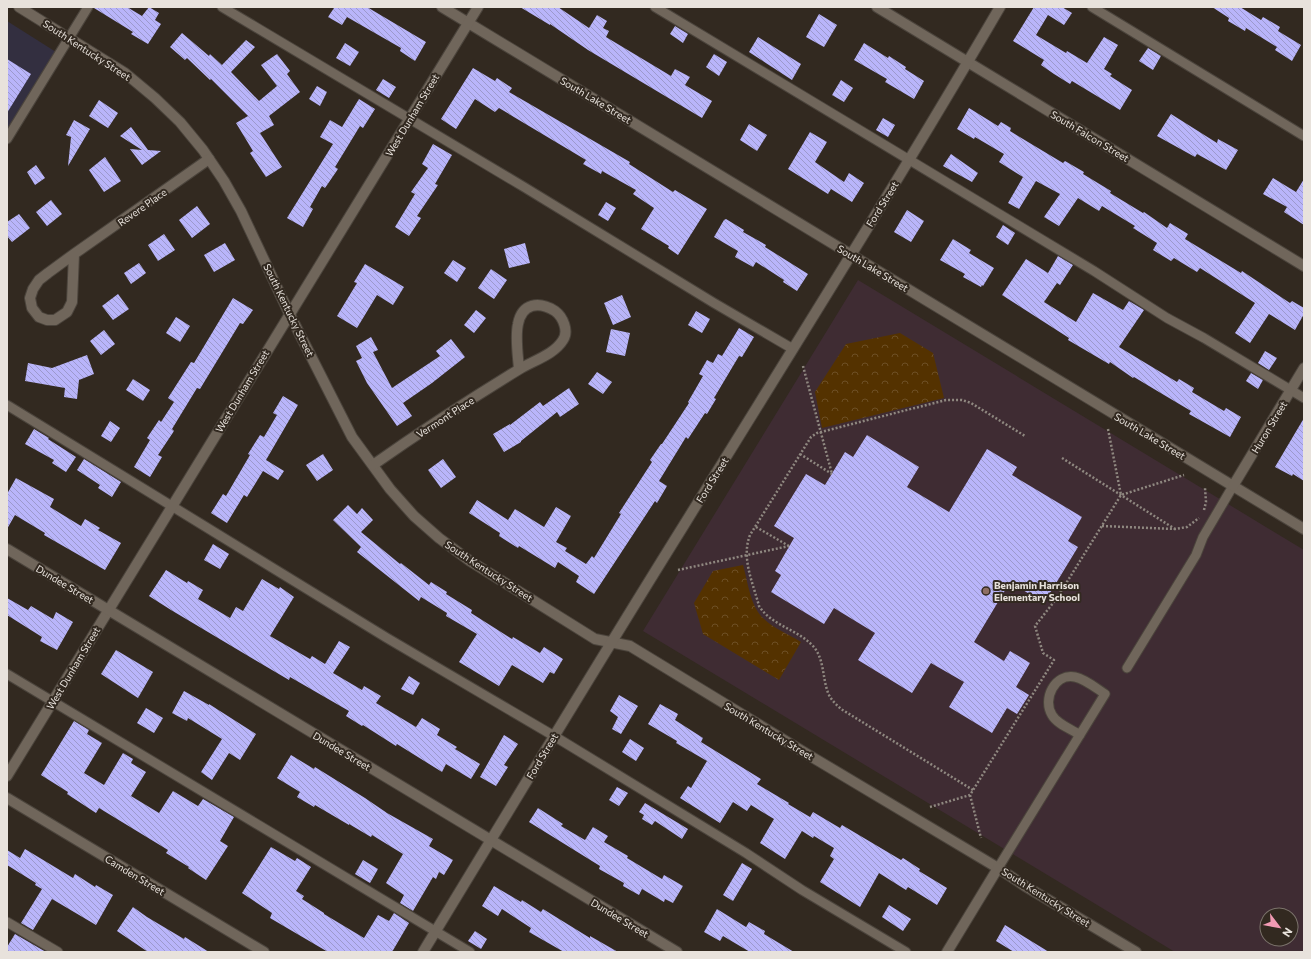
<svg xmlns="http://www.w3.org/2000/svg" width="1311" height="959" viewBox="0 0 1311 959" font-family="Commissioner,sans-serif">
<defs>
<pattern id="park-crowns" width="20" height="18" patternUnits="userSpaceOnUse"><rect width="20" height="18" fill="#543200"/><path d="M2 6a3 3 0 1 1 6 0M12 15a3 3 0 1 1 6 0" fill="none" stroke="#6d4f25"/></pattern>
<pattern id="building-back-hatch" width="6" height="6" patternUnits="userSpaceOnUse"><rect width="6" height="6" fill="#b9b5fa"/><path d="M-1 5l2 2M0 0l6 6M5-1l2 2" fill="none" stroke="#9c99cc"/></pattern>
</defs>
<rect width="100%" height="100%" fill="#322920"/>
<polygon fill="#332f40" points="7,21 56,52 7,132"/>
<path fill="#3f2c33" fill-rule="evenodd" d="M858 280 1304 550V952H1175L643 631ZM1267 915H1291V939H1267Z"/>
<g fill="url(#park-crowns)">
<polygon points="900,333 933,353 944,398 822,428 815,392 846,344"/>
<path d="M743 565C748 582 750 606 764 619 773 628 790 635 801 642L779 680 703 634 694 603 713 571Z"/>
</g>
<g fill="url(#building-back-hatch)">
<polygon points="94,7 127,7 142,16 149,7 159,13 155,20 161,24 148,44 131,34 133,32 94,8"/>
<polygon points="331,7 367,7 426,42 415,61 400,51 401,48 347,17 342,25 328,17 334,8"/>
<polygon points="520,7 558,7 589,28 597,15 607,21 603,28 609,31 606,37 671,76 675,69 690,77 685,85 712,101 702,118 588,50 550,24 550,25"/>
<polygon points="1034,7 1062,7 1072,13 1064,25 1048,15 1036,35 1066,53 1067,51 1087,63 1104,37 1118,45 1104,69 1112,74 1110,76 1132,90 1120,110 1072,81 1070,84 1054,74 1041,65 1044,60 1013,41"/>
<polygon points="1212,7 1240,7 1261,20 1263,17 1280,27 1278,31 1301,45 1292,61 1275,50 1277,47 1246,28 1245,31 1228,21 1229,18"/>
<polygon points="819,14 837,25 824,47 806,37"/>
<polygon points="675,26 688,34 683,43 670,34"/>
<polygon points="182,33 209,56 210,54 222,65 246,40 255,47 231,72 259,101 277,86 261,65 277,54 290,71 287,74 300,92 269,116 274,125 260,133 282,167 266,177 250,153 253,151 236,123 248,116 211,79 210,80 187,58 185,60 170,47"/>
<polygon points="758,37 801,64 792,80 749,52"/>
<polygon points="345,43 359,52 350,66 336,58"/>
<polygon points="864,43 888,58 889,56 906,67 905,69 924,81 914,99 885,82 887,79 854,60"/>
<polygon points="1148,48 1161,56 1153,70 1139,61"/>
<polygon points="714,54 727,62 719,76 706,67"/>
<polygon points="7,59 31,74 7,113"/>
<polygon points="473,68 495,81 497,78 512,88 509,92 630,162 629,164 673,192 675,190 707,209 678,255 668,248 669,246 641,229 654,208 633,194 636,190 602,171 601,174 583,164 586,160 499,108 495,112 475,99 456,129 441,119"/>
<polygon points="383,79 396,87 389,98 376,90"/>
<polygon points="841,80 853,88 844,102 832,95"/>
<polygon points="317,86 327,92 320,106 309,99"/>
<polygon points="359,99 375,109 363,128 360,126 335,167 338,169 325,188 322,186 310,207 313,209 303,227 287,218 333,144 320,137 330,120 342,127"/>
<polygon points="99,100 118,113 108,128 89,116"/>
<polygon points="969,108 998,126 1001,122 1011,128 1010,131 1028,142 1063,163 1065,161 1084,172 1083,174 1111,191 1110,193 1143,213 1144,212 1167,228 1170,223 1188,234 1185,239 1241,273 1242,271 1290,303 1292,301 1304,308 1304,314 1295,330 1269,314 1250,343 1235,333 1255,303 1200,268 1197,272 1174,258 1171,261 1153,250 1157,243 1133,228 1135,226 1102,206 1099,211 1078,198 1059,226 1044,217 1060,194 1036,181 1019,209 1008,203 1023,177 999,162 1004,154 975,137 974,139 957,129"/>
<polygon points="1171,114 1217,143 1218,139 1238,150 1226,170 1197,154 1195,157 1157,136"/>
<polygon points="883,118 895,125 888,137 876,130"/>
<polygon points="74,120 90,129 68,166 71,137 66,135"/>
<polygon points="749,124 767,135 757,151 740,140"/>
<polygon points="131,127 148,150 161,151 142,165 130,149 142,150 120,136"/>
<polygon points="810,132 827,142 815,162 844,182 849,173 864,183 852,202 831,189 828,194 788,169"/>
<polygon points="433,144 452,155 435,184 438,185 417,216 421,218 409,236 395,227 415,194 411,192 428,168 422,164"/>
<polygon points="951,154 978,173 972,182 943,166"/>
<polygon points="105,157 121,181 104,192 89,170"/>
<polygon points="36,165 45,178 35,185 27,172"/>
<polygon points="1273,178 1296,192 1304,179 1304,225 1284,212 1287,207 1263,194"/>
<polygon points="51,200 62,214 47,226 36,212"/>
<polygon points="606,202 616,208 608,221 598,215"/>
<polygon points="197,206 210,224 192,238 179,220"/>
<polygon points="907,210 924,221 911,242 894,232"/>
<polygon points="19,214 30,228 12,242 7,236 7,222"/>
<polygon points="726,219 744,230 743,232 766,245 765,247 808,274 797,291 783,282 784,280 756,262 753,267 735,257 738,251 714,237 724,220"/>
<polygon points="1003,225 1015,233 1008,245 996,237"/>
<polygon points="164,234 175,250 158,261 148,245"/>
<polygon points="953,239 971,250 969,253 994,268 983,286 982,285 981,287 963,277 965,274 940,260"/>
<polygon points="225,243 235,260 214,272 204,255"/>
<polygon points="525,243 530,263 509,268 504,249"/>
<polygon points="1058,256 1073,265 1060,285 1057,283 1044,302 1076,322 1093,293 1123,310 1129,301 1144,310 1119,347 1177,382 1179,379 1194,388 1192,392 1224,411 1226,408 1241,417 1230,437 1189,414 1191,411 1159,392 1134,377 1133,378 1110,362 1109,364 1068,340 1069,338 1002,295 1026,259 1048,273"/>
<polygon points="453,260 466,268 457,282 444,273"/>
<polygon points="139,263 146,273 131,284 124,273"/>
<polygon points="365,264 404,287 393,305 377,295 357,328 337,316 357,283 354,282"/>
<polygon points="491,269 507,280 494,299 478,288"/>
<polygon points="118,294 129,309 113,320 102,306"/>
<polygon points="622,295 631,317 613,325 604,303"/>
<polygon points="233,298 253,310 243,324 240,323 200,389 197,388 172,429 174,431 158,455 162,457 150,477 134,467 150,440 147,438 159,420 161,422 174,402 168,398 191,362 194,363"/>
<polygon points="476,310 486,318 474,333 464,325"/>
<polygon points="696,311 710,319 702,333 688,325"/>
<polygon points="176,317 190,326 180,342 166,333"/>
<polygon points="739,328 754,337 742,357 739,356 714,398 716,399 707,414 705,413 688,439 686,437 659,481 667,486 657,503 655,501 594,594 576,582 579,576 558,562 555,568 519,546 518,548 499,536 500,533 469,513 477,500 508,520 515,509 544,527 556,507 571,516 556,542 567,548 565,551 586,564 592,556 594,558 621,514 619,513 652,462 650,460 661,444 662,444 689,403 688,402 703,376 699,374 707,360 713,363 718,354 722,356"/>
<polygon points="611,329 630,333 625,356 606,352"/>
<polygon points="104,330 115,344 101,355 90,341"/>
<polygon points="371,337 378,350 373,352 392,388 440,356 436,351 451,339 465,357 432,383 403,403 412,416 397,426 367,383 356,361 362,358 356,346"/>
<polygon points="1265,351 1277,358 1269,370 1258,363"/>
<polygon points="87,355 94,374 79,380 77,399 64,397 65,388 25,381 28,363 52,368"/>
<polygon points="597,372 612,382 603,394 588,384"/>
<polygon points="1251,373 1263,380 1258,389 1246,381"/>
<polygon points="133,379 150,390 143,401 126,390"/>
<polygon points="569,388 579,404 560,417 557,412 521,441 521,442 504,452 493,434 510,424 510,425 540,402 543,406"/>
<polygon points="283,396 298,405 266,460 284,471 278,480 263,471 247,497 244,495 227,523 211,513 223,494 226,496 250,455 248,454 260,435 264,437 277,415 273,413"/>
<polygon points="1304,418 1304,481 1293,474 1292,476 1275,467"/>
<polygon points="110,421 120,428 111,442 101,436"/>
<polygon points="34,429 49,438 48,439 76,457 66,472 52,463 54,460 25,444"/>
<polygon points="867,435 919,467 907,487 949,512 987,449 1017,467 1012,475 1082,517 1068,541 1078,547 1044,603 1010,582 974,642 1004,661 1010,651 1030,663 1016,687 1029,695 1017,714 1007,708 992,733 949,707 964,682 931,663 912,693 858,660 875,633 834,608 824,624 771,592 781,575 775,571 794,538 774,526 806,474 825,485 845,452 853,457"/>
<polygon points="323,454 333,470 317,481 306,465"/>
<polygon points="84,459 121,482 112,497 98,488 100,485 77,470"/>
<polygon points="443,459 456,477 441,488 428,470"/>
<polygon points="16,478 54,499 50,507 81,526 85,519 100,528 98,530 121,543 105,570 44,535 45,533 15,515 7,529 7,494"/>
<polygon points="348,505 357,514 362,508 373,520 361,532 400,564 401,563 429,585 431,582 447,592 446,594 472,610 471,613 512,639 513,637 540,653 544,647 563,659 554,674 550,672 543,683 512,665 499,686 459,662 477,634 446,616 447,613 421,597 419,601 357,552 361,547 333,520"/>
<polygon points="213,544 229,554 220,569 204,560"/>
<polygon points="166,570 187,583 188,581 203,590 198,599 230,618 236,607 243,611 262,579 279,589 280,587 294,597 270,636 310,659 312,656 325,664 339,641 350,647 333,673 362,690 364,686 381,696 376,703 416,727 422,718 440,729 437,735 457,747 455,749 480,764 471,779 446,764 442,772 397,744 396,746 363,725 362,726 346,716 349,711 290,677 289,680 255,660 171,610 149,596"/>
<polygon points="7,598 28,610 31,606 53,619 56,612 73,622 57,650 40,641 42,637 7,615"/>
<polygon points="116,650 153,672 138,698 101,674"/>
<polygon points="409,676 420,683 413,695 401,689"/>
<polygon points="184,691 209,705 209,704 256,734 240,760 229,753 212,780 201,772 222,739 188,718 187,721 172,713"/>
<polygon points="619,695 638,706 621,734 612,729 618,717 610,711"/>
<polygon points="660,704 678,714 675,720 703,738 701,742 761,779 757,784 789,803 788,804 810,817 813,812 840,828 842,825 901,860 903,858 920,869 919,871 947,888 937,905 908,887 906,890 879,873 860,907 820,882 834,859 830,856 834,848 814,836 813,838 802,831 785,859 760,843 774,819 751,805 747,811 733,802 720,823 680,798 688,786 691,788 707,761 676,743 677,741 648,724"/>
<polygon points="146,708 163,718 154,733 137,723"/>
<polygon points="74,721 89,730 87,734 102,743 84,773 104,785 123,753 133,759 131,763 146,772 131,796 159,813 173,791 198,806 203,799 234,817 220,841 228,846 206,880 188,868 189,867 166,853 168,850 99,808 96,813 67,794 68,792 41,775"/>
<polygon points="504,735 518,744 504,765 508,767 496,786 480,777"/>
<polygon points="630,739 644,748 636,761 622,752"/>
<polygon points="291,755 314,769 315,767 365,798 387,813 433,839 429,846 453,860 444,875 439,872 436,879 433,877 413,911 400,903 404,895 386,883 403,854 372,835 371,837 349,824 349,825 315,805 314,807 297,797 300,792 277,778"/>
<polygon points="617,787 628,793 619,806 609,800"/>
<polygon points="645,803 688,829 682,839 655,821 652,825 642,819 644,815 639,812"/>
<polygon points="538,808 563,824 561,826 585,840 593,827 608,836 604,842 628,856 627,858 662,879 664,875 683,886 673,903 665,899 664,902 642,889 639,895 623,886 624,883 599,869 600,866 529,822"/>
<polygon points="271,847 295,861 297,858 311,867 296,891 304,896 302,899 324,913 324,914 364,938 378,915 389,921 394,913 409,923 392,952 328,952 270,918 272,913 242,893"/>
<polygon points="25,849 73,878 75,874 95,887 96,885 113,895 96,925 52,899 33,930 21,923 42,889 35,885 36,883 7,865 7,850 20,858"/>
<polygon points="363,860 378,869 370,883 355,874"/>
<polygon points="742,863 752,869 733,901 723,895"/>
<polygon points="494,886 521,902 522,900 541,912 543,909 590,938 590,936 618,952 564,952 529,932 531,928 502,909 498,916 482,906"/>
<polygon points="889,905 911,919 903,931 882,917"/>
<polygon points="133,907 147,917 184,939 185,937 209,952 148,952 117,931"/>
<polygon points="717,909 746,927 749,922 765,931 764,934 794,952 750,952 723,936 720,941 704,932"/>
<polygon points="1005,925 1049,952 1014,952 996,941"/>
<polygon points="475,931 487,939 481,949 468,941"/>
<polygon points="15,934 46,952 7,952 7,947"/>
</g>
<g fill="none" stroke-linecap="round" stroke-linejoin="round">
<g stroke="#4b443c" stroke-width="11">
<g id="service">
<polyline points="222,7 524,187 714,303 793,349"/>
<polyline points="655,7 1094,271 1167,318 1204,338 1304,398"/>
<polyline points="1092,7 1304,136"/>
<polyline points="7,139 88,7"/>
<polyline points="7,405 387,638 554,736 746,853 802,890 906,952"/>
<polyline points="1127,668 1196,555 1203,537 1233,486"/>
<polyline points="7,674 470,952"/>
<path d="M998 868 1105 694C1096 688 1085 679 1075 677 1055 673 1042 699 1052 715 1057 724 1071 729 1080 735"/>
<polyline points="7,922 58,952"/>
</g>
</g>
<g stroke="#4b443c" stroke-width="12">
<g id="minor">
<polyline points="19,7 125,73 155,98 180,122 203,150 224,181 241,211 289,313 352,437 390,489 414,516 439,538 470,561 595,639 630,646 812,757 998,868 1025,886 1136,952"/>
<polyline points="442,7 1304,529"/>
<polyline points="74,254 72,302 67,312 55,320 47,320 39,317 32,308 30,298 33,289 39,280 48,273 74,254 209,159"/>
<path d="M373 465C420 432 469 400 518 370 532 361 554 355 563 340 569 331 563 317 555 311 539 301 522 303 518 324 515 337 518 356 519 369"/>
<polyline points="1233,486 1304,368"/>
<polyline points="7,776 478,7"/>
<polyline points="7,798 264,952"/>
<polyline points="947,952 998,868"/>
</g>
</g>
<g stroke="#4b443c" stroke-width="12">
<g id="tertiary">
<polyline points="877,7 1304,266"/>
<polyline points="7,549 677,952"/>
<path d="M423 952C510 809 596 666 684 525 790 353 898 182 1000 7"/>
</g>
</g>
<g stroke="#8f8880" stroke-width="2.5" stroke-dasharray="2 2" stroke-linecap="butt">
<polyline points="803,366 832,474"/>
<polyline points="1108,429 1121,495"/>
<polyline points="800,454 832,474"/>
<polyline points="1062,458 1175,529"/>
<polyline points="1204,510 1206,502 1205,488"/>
<polyline points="1102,526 1175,529 1187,527 1199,518"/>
<polyline points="756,527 789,546"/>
<polyline points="678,570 789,546"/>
<path d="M973 790 841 709C837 705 832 701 829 695 822 680 825 659 813 646 797 629 772 626 759 606 753 583 741 558 750 535L811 437 817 433 946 400H962L971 403 1025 436"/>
<polyline points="970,795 981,838"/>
<polyline points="930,807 970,795 1054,660 1043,653 1035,626 1057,598 1121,495 1184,475"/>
</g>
<use href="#service" stroke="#70665b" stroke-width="9"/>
<use href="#minor" stroke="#70665b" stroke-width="10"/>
<use href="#tertiary" stroke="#70665b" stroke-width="10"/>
</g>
<circle fill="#8d6e63" stroke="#322920" stroke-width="1.5" cx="986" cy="591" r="4"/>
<g text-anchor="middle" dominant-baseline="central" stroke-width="4" stroke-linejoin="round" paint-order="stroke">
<g font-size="10" fill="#e8e2dc" stroke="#322920">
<text transform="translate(87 50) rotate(33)">South Kentucky Street</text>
<text transform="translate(596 100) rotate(31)">South Lake Street</text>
<text transform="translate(412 115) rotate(-59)">West Dunham Street</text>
<text transform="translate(1090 136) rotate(31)">South Falcon Street</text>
<text transform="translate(882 204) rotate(-58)">Ford Street</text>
<text transform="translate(142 207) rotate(-35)">Revere Place</text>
<text transform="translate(873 268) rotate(31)">South Lake Street</text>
<text transform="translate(289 310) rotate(64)">South Kentucky Street</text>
<text transform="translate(242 391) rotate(-59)">West Dunham Street</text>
<text transform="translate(445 417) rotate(-33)">Vermont Place</text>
<text transform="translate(1269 427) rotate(-59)">Huron Street</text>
<text transform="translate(1150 436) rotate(31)">South Lake Street</text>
<text transform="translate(712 480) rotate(-58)">Ford Street</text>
<text transform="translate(489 571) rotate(33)">South Kentucky Street</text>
<text transform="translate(65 584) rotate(31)">Dundee Street</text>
<text transform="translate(73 668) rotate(-59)">West Dunham Street</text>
<text transform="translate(769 731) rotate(31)">South Kentucky Street</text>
<text transform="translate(342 751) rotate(31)">Dundee Street</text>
<text transform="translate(542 756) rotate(-59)">Ford Street</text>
<text transform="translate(135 875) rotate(31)">Camden Street</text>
<text transform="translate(1046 897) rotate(32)">South Kentucky Street</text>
<text transform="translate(620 918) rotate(31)">Dundee Street</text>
</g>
<g font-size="10" font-weight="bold" fill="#e8e2dc" stroke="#322920" text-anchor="start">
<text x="994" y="585">Benjamin Harrison<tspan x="994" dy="12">Elementary School</tspan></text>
</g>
</g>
<rect width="1311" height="959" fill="none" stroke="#e8e2dc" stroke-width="16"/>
<g transform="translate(1279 927) rotate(122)"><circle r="19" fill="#322920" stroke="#7b736b"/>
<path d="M0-3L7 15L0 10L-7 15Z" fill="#f19ab3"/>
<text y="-6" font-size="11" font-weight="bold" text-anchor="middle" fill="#e8e2dc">N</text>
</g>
</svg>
